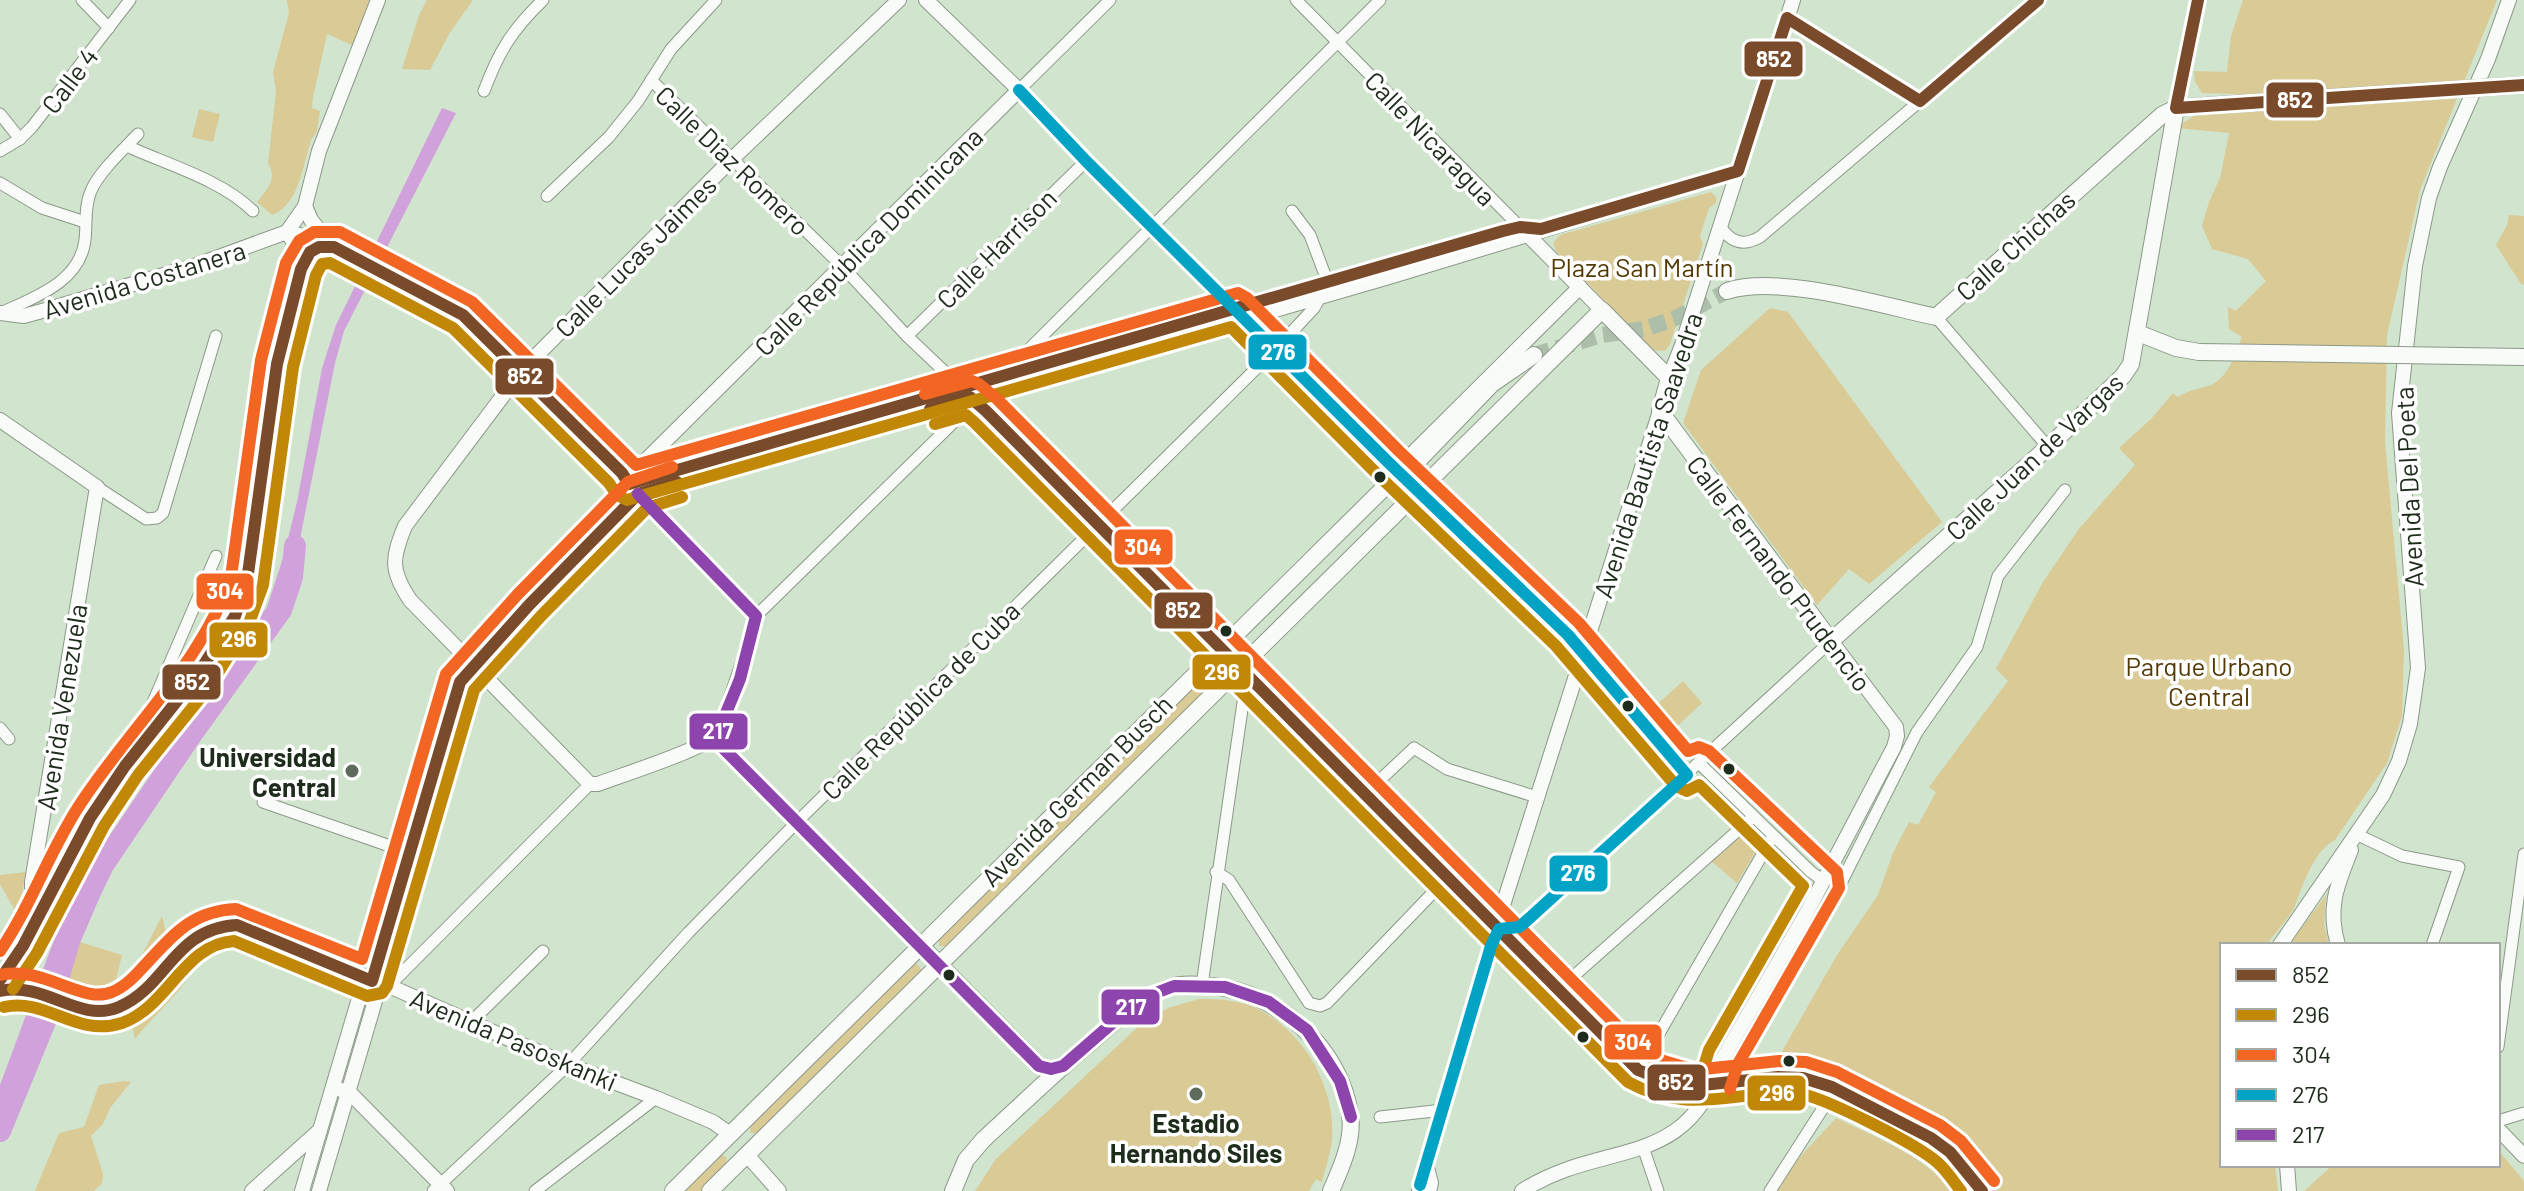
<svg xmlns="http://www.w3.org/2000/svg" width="2524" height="1191" viewBox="0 0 2524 1191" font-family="Barlow,sans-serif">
<rect width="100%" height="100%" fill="#d1e4cd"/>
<g fill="#d9ca96">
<path d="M287 0H377L359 48 327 34 313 97 312 108 320 111 317 131 311 140C303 165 299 205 272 215L257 202C267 190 278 178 268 163L276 92 273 72 289 13Z"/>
<polygon points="427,0 473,0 449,34 430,70 402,69 419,15"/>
<path d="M2243 0H2497L2420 190 2387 335 2385 442 2404 650 2402 716 2387 763 2335 840C2314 851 2304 882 2296 903 2291 918 2275 931 2267 945H2222V1165H2275L2278 1191H1997L1979 1165 1944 1125 1836 1077 1787 1059 1776 1062 1837 955 1878 895 1893 853 1909 822 1918 825 1936 792 1929 787 2008 681 1996 669 2043 582 2078 530 2135 465 2119 448 2151 419 2173 393 2178 397C2189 390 2197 389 2209 386 2228 379 2235 354 2242 337L2229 329 2228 307 2236 311 2266 281 2248 259 2212 249 2202 226 2209 202 2220 178 2229 133 2176 128 2195 115 2248 112 2234 94 2202 93 2195 82 2194 71 2227 72 2231 36Z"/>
<polygon points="199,109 220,114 213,142 192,137"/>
<polygon points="1711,192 1717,198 1716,203 1709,208 1700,236 1703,244 1670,344 1665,351 1652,350 1556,251 1553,243 1560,235"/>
<polygon points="2509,215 2524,216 2524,285 2521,284 2496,245 2507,225"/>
<polygon points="1770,308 1788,312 1942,522 1869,584 1849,569 1817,605 1683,423 1701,370"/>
<polygon points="1211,667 1219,668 1220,676 948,946 939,946 939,937"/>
<polygon points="1683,681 1702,703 1672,731 1652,709"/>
<polygon points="1748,831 1756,833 1761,838 1759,846 1737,883 1710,860"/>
<polygon points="26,872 18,916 0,884 0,875"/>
<polygon points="2326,895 2324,924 2329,945 2289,945"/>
<polygon points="162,916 167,937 160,949 131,976"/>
<path d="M73 940 122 955 116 979C92 994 88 989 62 979Z"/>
<polygon points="916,963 922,970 920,974 759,1133 750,1133 750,1124"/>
<path d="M197 964C179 996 156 1012 135 1039L133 1029 126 1025Z"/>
<path d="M1199 999C1220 999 1241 1000 1260 1010 1305 1034 1336 1088 1332 1139 1331 1153 1325 1168 1322 1182L1316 1179 1309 1191H975L996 1159 1141 1024 1168 1008Z"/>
<polygon points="124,1081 131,1082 110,1108 103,1124 91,1136 103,1174 102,1183 94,1191 35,1191 59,1133 84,1127 99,1085"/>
<path d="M1836 1118C1875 1137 1925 1156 1952 1191H1777L1798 1159Z"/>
<polygon points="2498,1150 2524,1181 2524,1191 2304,1191 2333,1165 2498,1165"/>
<polygon points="722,1155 726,1157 727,1165 701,1191 683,1191 718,1156"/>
</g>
<polygon fill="#d1a1dc" points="442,108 456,113 344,331 335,363 292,579 278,614 198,724 102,869 69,941 48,1014 0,1131 0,1085 57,932 79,889 132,805 267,607 284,555 297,502 322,368 336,325"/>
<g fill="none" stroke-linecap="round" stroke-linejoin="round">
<polyline stroke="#d1a1dc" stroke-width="22" points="0,1131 48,1014 69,941 90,892 103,865 191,735 281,610 292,577 295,546"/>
<polyline stroke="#adbfaa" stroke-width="16" stroke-dasharray="16 8" stroke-linecap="butt" points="1534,355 1602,335 1644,329 1676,318 1727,291"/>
<g stroke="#8b9988" stroke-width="13">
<g id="street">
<polyline points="82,0 109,28"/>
<polyline points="1110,0 1019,90 1086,161 1153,225 1399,473"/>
<polyline points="1296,0 1520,227"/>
<polyline points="651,80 842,266 907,336 986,411 1221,648"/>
<path d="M484 91C499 51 512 30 543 0"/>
<polyline points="0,114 20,139"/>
<path d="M127 146C168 165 220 179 253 211"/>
<polyline points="0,151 20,139 32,127 130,0"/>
<polyline points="0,183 42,208 85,222"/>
<polyline points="547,196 609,137 638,101 671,49 716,0"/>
<polyline points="1292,211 1310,235 1328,283"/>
<path d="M1720 226C1730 242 1743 247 1760 237L1920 101"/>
<path d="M1 313C35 297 80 282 85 240 87 224 84 206 91 191 98 173 124 149 138 134"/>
<polyline points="1936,317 2048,447"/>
<polyline points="907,336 1086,161"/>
<polyline points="1002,376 1380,0"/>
<polyline points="97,487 146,519 157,518 163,513 216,336"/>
<polyline points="1418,491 1568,635 1687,775"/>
<polyline points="756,616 963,413 970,397"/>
<polyline points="1239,667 1499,929 1519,927 1524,923 1831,641"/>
<polyline points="0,728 9,739"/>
<polyline points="132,751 216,556"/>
<polyline points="1699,763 1811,872 1824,881"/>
<polyline points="1365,794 1414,748 1447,769 1537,797"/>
<polyline points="263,802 410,853"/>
<polyline points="2358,835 2402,856 2459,867 2432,945"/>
<polyline points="1216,872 1229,880 1309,1003 1320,1006 1327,1003 1447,878"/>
<polyline points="1202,985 1247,675"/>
<polyline points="389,986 590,784"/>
<polyline points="1558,990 1753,817"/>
<polyline points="471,1022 543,951"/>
<polyline points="2498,1047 2524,854"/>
<polyline points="1739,1060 1835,895 1917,732 1977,647 1998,576 2065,490"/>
<polyline points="1638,1070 1773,836"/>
<polyline points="1380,1117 1443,1110"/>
<polyline points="2498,1121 2524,1113"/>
<polyline points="1643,1147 1658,1191"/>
<polyline points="433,1191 568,1065 688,933 797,822 1276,349 1314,308 1320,297"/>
<polyline points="535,1191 656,1098"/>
<polyline points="1770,1191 1827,1102 1832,1087"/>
</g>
</g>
<g stroke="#8b9988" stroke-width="16">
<g id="secondary">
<polyline points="1787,18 1920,101 2038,0"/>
<polyline points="2176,108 2198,0"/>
<polyline points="305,206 311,220 328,241"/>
<polyline points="1523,230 1602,310"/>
<path d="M287 232 316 239 334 247 463 315 622 473 638 494 756 616 744 660 719 733C710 747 619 776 598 784H590L410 600C390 570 392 558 405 526L511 385 535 357 732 159 899 0"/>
<polyline points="287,232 305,206 319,151 378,0"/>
<polyline points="0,313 24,316 49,309 194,266 287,232"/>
<polyline points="1669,378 1682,345 1793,0"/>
<polyline points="0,420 97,487 32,882 32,926"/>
<polyline points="1399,473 1408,458 1580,287"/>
<polyline points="629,484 1503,231 1520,227 1540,229"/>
<polyline points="469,671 529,605 638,494 1389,277 1738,171"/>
<polyline points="715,740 920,945"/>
<polyline points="1499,929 1638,1070 1661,1079 1693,1086 1778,1077 1803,1078 1832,1087 1931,1138 1950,1152 1982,1191"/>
<polyline points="2280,945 2383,795 2399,761 2410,724 2418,668 2399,413 2415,266 2429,198 2440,167 2488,59 2509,0"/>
<path d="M2338 945C2327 908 2337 885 2351 850"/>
<path d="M22 949C19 966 23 976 32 989"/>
<polyline points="0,980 23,946 90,818 125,766 196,677 235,616 247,581 277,364 301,269 301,254 287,232"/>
<path d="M0 991C41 974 76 1026 119 1007 161 988 185 919 237 925L389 986 568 1065 656 1098 713 1122 730 1134"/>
<polyline points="341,1090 349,1092 447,1191"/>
<polyline points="2498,1129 2524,1156"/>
<polyline points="747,1155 779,1191"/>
<polyline points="1426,1164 1431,1183 1429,1191"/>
<polyline points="2287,1165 2289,1191"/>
<polyline points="252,1191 320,1130"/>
<polyline points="302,1191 360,995 372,981 460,682 464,654 629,484 635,471 1019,90 926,0"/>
<polyline points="319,1191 375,1001 372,981"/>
<polyline points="1419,1191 1491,946 1499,929 1504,902 1660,411"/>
<path d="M1522 1191C1604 1138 1687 1174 1723 1058L1807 912 1894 747 1897 736 1896 727 1831 641"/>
</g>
</g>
<g stroke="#8b9988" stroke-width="18">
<g id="primary">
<path d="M1727 291C1779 274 1880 305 1936 317L2162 115 2176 108 2218 105"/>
<polyline points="2138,333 2176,348 2199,352"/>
<polyline points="920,945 1039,1066 1051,1069 1063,1066"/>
<polyline points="673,1191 1399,473 1414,465 1492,384 1534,355"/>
<polyline points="710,1191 1602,310 1669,378 1660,411 1831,641 2048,447 2123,376 2131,364 2176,108"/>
<path d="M953 1191 966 1160 983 1140C1019 1107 1054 1073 1091 1042 1117 1020 1139 997 1171 987 1184 983 1200 985 1213 986 1279 993 1341 1048 1350 1115 1354 1140 1341 1168 1331 1191"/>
</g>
</g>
<use href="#street" stroke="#f8fbf8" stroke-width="11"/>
<use href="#secondary" stroke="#f8fbf8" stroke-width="14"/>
<use href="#primary" stroke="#f8fbf8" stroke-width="16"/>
<g stroke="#8b9988" stroke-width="18" stroke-linecap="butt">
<g id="primary-bridge">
<polyline points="2218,105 2524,85"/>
<polyline points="2199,352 2524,357"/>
</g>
</g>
<use href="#primary-bridge" stroke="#f8fbf8" stroke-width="16"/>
<g stroke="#fff" stroke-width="18">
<g id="bus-1">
<polyline points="2198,0 2176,108 2524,85"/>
<polyline points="930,409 970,397 986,411 1638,1070 1661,1079 1693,1086 1778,1077 1803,1078 1832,1087 1931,1138 1950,1152 1982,1191"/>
<polyline points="0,980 23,946 90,818 125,766 196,677 235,616 247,581 277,364 301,269 310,252 319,247 334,247 463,315 622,473 629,484 1503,231 1520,227 1541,229 1738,171 1787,18 1920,101 2038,0"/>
<path d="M0 991C46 981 79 1024 119 1007 168 986 173 929 237 925L372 981 460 682 529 605 638 494 677 482"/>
</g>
</g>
<g stroke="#fff" stroke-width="18">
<g id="bus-2">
<path d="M935 424 966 415 975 423 1628 1082C1683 1112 1720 1096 1777 1093 1785 1093 1794 1093 1802 1094 1829 1100 1917 1144 1938 1163 1947 1171 1954 1182 1961 1191"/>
<polyline points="13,989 37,953 104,826 138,775 209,687 249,623 263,585 293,367 316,275 322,264 330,263 453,328 609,483 617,495 627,500 1231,327 1377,474 1556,646 1676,786 1687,791 1699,785 1803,886 1709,1050 1700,1079"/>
<path d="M4 1007C46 997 76 1038 122 1023 168 1007 184 944 234 941L367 996 382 993 387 986 474 690 541 616 647 508 682 497"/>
</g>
</g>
<g stroke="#fff" stroke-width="18">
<g id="bus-3">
<polyline points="925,394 972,381 979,384 997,399 1647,1056 1694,1070 1779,1061 1806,1062 1837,1072 1940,1125 1961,1141 1994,1181"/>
<path d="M0 951C31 906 49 852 79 806 128 730 202 663 231 577L261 360 286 263 299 241 314 232H340L472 302 636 465 1238 293 1247 298 1399 451 1579 623 1688 751 1699 747 1709 751 1837 872 1839 888 1738 1064 1730 1089"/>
<path d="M0 975C43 965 83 1005 112 992 125 987 136 975 145 965 174 934 192 911 236 909L362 959 446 674 518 594 628 482 672 467"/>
</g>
</g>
<g stroke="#fff" stroke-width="18">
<polyline id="bus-4" points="1019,90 1086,161 1388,462 1568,635 1687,775 1524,923 1519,927 1499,929 1491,946 1420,1185"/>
</g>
<g stroke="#fff" stroke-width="18">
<polyline id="bus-5" points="638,494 756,616 740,679 715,740 1039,1066 1051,1069 1063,1066 1140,999 1174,986 1225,987 1269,1002 1307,1030 1340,1081 1351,1117"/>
</g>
<use href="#bus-1" stroke="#7a4b2a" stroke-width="12"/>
<use href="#bus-2" stroke="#c18807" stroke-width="12"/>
<use href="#bus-3" stroke="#f26522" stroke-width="12"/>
<use href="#bus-4" stroke="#02a3c5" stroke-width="12"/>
<use href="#bus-5" stroke="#8e44ad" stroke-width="12"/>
</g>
<g fill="#1e2c1c" stroke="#fff" stroke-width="3">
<circle cx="1380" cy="477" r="7"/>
<circle cx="1226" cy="631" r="7"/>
<circle cx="1628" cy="706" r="7"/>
<circle cx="1729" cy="769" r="7"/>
<circle cx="949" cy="975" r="7"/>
<circle cx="1583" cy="1037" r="7"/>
<circle cx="1789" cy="1061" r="7"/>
</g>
<g fill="#5d6c5a" stroke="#fff" stroke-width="3">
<circle cx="352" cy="771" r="8"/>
<circle cx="1196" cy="1094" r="8"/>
</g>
<g text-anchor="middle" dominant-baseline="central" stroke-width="7" stroke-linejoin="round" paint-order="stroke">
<g font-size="26" fill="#1e2c1c" stroke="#fff">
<text transform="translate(69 80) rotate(-53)">Calle 4</text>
<text transform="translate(1431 138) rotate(46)">Calle Nicaragua</text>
<text transform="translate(733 160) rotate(44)">Calle Diaz Romero</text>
<text transform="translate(868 241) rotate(-45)">Calle República Dominicana</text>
<text transform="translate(2015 245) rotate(-42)">Calle Chichas</text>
<text transform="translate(996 248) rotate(-45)">Calle Harrison</text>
<text transform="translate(635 256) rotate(-45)">Calle Lucas Jaimes</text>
<text transform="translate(144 279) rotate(-17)">Avenida Costanera</text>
<text transform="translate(1647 455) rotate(-72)">Avenida Bautista Saavedra</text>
<text transform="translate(2034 456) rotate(-43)">Calle Juan de Vargas</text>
<text transform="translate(2408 487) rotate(-93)">Avenida Del Poeta</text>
<text transform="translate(1780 573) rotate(53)">Calle Fernando Prudencio</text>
<text transform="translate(920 700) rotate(-45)">Calle República de Cuba</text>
<text transform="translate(61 707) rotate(-81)">Avenida Venezuela</text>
<text transform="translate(1076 790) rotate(-45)">Avenida German Busch</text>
<text transform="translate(514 1039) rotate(23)">Avenida Pasoskanki</text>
</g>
<g font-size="26" fill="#523902" stroke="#fff">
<text x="1642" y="266">Plaza San Martín</text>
<text x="2209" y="665">Parque Urbano<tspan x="2209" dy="30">Central</tspan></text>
</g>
<g font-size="26" font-weight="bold" fill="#1e2c1c" stroke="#fff" text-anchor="end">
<text x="336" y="756">Universidad<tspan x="336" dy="30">Central</tspan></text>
<text x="1196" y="1122" text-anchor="middle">Estadio<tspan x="1196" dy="30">Hernando Siles</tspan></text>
</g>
</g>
<g stroke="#fff" stroke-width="3">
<rect x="1743" y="40" width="61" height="38" rx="8" fill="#7a4b2a"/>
<rect x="2265" y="81" width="60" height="38" rx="8" fill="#7a4b2a"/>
<rect x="1247" y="333" width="61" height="38" rx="8" fill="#02a3c5"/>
<rect x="494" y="357" width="61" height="39" rx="8" fill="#7a4b2a"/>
<rect x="1113" y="528" width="61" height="38" rx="8" fill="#f26522"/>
<rect x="195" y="572" width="60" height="39" rx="8" fill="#f26522"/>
<rect x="1153" y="591" width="61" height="39" rx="8" fill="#7a4b2a"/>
<rect x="208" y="621" width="61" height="38" rx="8" fill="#c18807"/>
<rect x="1191" y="653" width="61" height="38" rx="8" fill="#c18807"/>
<rect x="161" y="663" width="61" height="38" rx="8" fill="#7a4b2a"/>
<rect x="688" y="712" width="61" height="39" rx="8" fill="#8e44ad"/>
<rect x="1548" y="854" width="61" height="39" rx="8" fill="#02a3c5"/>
<rect x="1100" y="988" width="61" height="38" rx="8" fill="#8e44ad"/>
<rect x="1603" y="1023" width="60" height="38" rx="8" fill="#f26522"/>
<rect x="1646" y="1063" width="61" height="39" rx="8" fill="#7a4b2a"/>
<rect x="1746" y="1074" width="61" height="38" rx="8" fill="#c18807"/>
</g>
<g font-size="22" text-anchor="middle" font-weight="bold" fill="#fff">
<text x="1774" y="67">852</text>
<text x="2295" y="108">852</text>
<text x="1278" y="360">276</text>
<text x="525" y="384">852</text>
<text x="1143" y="555">304</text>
<text x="225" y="599">304</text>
<text x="1183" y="618">852</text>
<text x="239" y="647">296</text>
<text x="1222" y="680">296</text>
<text x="192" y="690">852</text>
<text x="718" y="739">217</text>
<text x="1578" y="881">276</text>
<text x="1131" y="1015">217</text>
<text x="1633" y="1050">304</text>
<text x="1676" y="1090">852</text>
<text x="1777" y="1101">296</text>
</g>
<rect x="2220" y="943" width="280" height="224" fill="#ffffff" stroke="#a5aba4" stroke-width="2"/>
<rect x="2236" y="969" width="40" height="12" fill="#7a4b2a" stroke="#a5aba4" stroke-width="2"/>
<text x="2292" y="983" font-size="24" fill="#1e2c1c">852</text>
<rect x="2236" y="1009" width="40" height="12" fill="#c18807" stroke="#a5aba4" stroke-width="2"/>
<text x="2292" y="1023" font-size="24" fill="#1e2c1c">296</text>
<rect x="2236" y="1049" width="40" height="12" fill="#f26522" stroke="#a5aba4" stroke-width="2"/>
<text x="2292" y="1063" font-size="24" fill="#1e2c1c">304</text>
<rect x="2236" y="1089" width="40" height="12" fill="#02a3c5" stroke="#a5aba4" stroke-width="2"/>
<text x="2292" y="1103" font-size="24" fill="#1e2c1c">276</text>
<rect x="2236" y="1129" width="40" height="12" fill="#8e44ad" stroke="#a5aba4" stroke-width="2"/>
<text x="2292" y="1143" font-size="24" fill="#1e2c1c">217</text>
</svg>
